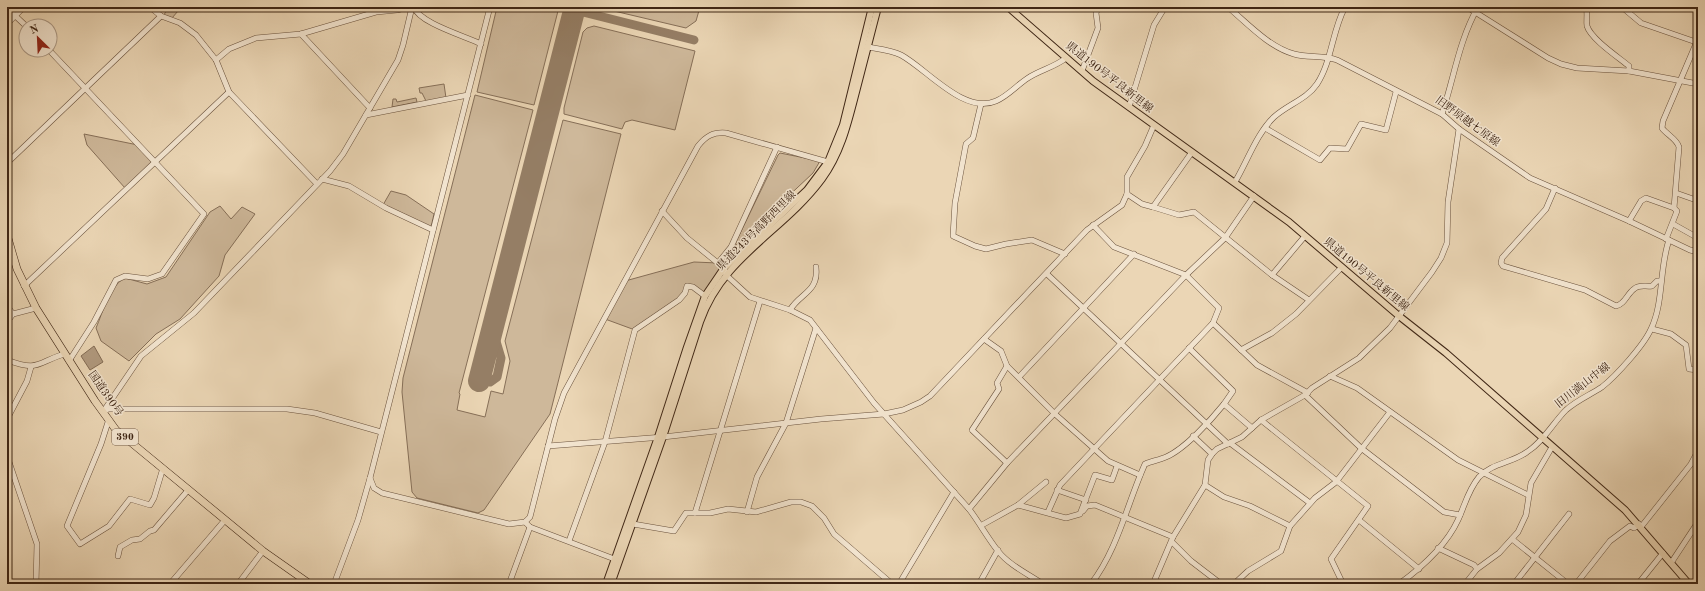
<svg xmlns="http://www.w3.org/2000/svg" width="1705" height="591" viewBox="0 0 1705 591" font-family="'Old Standard TT','Noto Serif JP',serif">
<rect width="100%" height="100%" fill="#ebd6b5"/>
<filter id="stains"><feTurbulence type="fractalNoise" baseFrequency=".005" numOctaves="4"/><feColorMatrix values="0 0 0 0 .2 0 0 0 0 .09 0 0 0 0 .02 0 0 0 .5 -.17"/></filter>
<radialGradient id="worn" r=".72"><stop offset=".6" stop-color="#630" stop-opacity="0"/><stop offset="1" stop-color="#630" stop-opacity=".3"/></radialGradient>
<g fill="#ceb89a" stroke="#866f58">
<polygon points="160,7 172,7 178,11 172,18 164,15 166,11"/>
<polygon points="497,7 559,7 534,105 477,92"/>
<polygon points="597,7 700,7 696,21 686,28"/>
<polygon points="594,26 695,51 675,130 632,120 625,122 622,129 564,114 564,108 583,32 587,28"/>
<polygon points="444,84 446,98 426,101 422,93 420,93 419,88"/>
<polygon points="475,95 533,110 459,393 460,394 457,410 485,417 491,391 503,394 510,361 505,341 563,120 621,134 550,414 484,510 478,513 417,498 412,492 402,392 403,378"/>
<polygon points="416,98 417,102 392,107 393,99 396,99 397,102"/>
<polygon points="84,134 138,145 154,161 125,188 87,145"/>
<polygon points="780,153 820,161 813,173 733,248 778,155"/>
<polygon points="391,191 406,195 434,214 431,227 383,205"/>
<path d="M220 206 231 219 242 207 255 214 225 255 219 276 180 319 156 334 129 361 101 341 96 328C103 312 109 286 125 278L147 284 166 277 210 212Z"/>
<polygon points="694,262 718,263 724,268 705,296 687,286 685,293 635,330 605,319 625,281"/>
</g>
<polygon fill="#b19a7f" stroke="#836c55" points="94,346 103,362 90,370 81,356"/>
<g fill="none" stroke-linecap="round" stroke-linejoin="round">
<g stroke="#957e65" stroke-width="9">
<polyline points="575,10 694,40"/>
<polyline points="481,372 483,380 490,382 497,377 501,358 492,328"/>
</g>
<polyline stroke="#957e65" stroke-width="22" points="479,381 575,7"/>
<g stroke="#6a523d" stroke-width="6">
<g id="minor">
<polyline points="150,7 161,16 180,23 196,35 216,60 229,92 317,184"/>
<path d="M414 7C419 23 465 36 481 44"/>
<path d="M1228 7C1248 24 1269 47 1294 54 1308 58 1323 55 1337 60L1442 114 1459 129 1530 178 1629 221 1690 250 1698 252"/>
<polyline points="1467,7 1548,58 1561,64 1577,68 1629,71 1698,84"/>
<path d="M1586 7C1588 13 1586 20 1587 26 1591 39 1618 57 1629 66V71"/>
<polyline points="1622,7 1641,23 1696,42"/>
<polyline points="7,8 26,26"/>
<polyline points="7,24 24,7"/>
<polyline points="301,34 370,108"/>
<path d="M868 47C879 49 891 50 901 55 927 69 964 115 996 101 1008 96 1017 85 1028 78 1040 70 1055 67 1066 58"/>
<polyline points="49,50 204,214 162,274 148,279 125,276 116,280 94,322 69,361"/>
<polyline points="216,60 229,49 256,38 301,34 376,12 397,10 408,7"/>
<polyline points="1082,71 1098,28 1096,13 1098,7"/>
<polyline points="981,104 973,138 966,144 955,203 953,236 975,246 986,249 1006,244 1032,240 1065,254"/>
<polyline points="1129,107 1154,25 1165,7"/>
<path d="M1442 114C1454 78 1459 40 1478 7"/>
<polyline points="366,115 468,95"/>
<polyline points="1265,128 1320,160 1330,148 1347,149 1361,124 1386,130 1396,92"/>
<polyline points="7,163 161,16"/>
<polyline points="322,179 349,186 386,208 433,230"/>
<path d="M1235 182C1247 162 1257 133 1274 117 1287 105 1307 99 1317 84 1332 61 1332 31 1345 7"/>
<path d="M1555 188 1546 209 1502 258 1501 263 1503 266 1585 290 1616 306C1625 304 1627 294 1634 289 1639 284 1646 287 1652 286L1657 281H1661"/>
<polyline points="1676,193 1696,200"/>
<polyline points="1127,194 1142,204 1153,207 1192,152"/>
<polyline points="1153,207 1179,215 1194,212 1272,275 1309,300"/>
<path d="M662 211 687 238 724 268 726 275 750 297 790 310 810 320 874 403 969 509C979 522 987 537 998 551 1009 565 1028 574 1043 584"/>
<polyline points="1629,221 1641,201 1646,198 1674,208"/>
<polyline points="1673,224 1698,238"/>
<path d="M1666 239 1677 211 1674 208 1679 147C1677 139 1667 135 1662 128L1663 121 1698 39"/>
<polyline points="718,263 731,247 777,147"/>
<polyline points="1047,274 1228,444"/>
<polyline points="1272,275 1305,236"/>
<polyline points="24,286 229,92"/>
<polyline points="7,306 13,314"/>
<path d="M790 310C800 293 819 292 816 267"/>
<polyline points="7,322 13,314 36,308"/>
<polyline points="1213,323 1257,365 1308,393"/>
<polyline points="1652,329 1671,334 1686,345 1689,369 1698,370"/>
<polyline points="984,339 1001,351 1007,366 1055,414 1108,461 1140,475"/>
<polyline points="1189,348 1233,391 1224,404"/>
<polyline points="1241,350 1272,333 1296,314 1342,267"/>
<path d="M7 360C39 372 36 363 64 354"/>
<polyline points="1007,366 997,383 999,389 972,430 1007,463"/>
<polyline points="1330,376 1357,388 1458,460 1528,495"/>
<polyline points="1019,377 1134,254"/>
<polyline points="1305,395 1361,448 1444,512 1460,515"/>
<polyline points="103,412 141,356 194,313 330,171 343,154 398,60 403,45 412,7"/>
<polyline points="103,412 108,409 287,409 315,413 381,432"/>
<polyline points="7,419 27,381 31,367"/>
<polyline points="109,419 101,444 67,526 80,544 109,526 130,499 150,505 154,498 163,468"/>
<polyline points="1261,420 1368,506 1331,559 1343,584"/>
<polyline points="1193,436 1212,454"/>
<polyline points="1230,443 1310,503"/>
<polyline points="548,446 663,437 821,419 884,414 903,410 921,402 930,396 948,377 1087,230 1122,205 1127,194 1127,177 1145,146 1154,125"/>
<polyline points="7,456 37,544 36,584"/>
<path d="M370 478 374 488 382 493 509 524 525 522 530 517 555 419 564 393 698 146C706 136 713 132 726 133L828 162"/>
<polyline points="1205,485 1224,497 1250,506 1290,526"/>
<polyline points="1057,490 1086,500"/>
<polyline points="1018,505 1066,518 1080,514 1095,475 1112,480 1117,466"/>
<polyline points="969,509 1007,463 1186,275 1225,238 1254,196"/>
<polyline points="1083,511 1087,506 1095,505 1173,537"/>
<polyline points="747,512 757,477 786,423 816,328"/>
<polyline points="1048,512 1060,485 1213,323 1219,308 1186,275 1114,247 1093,225"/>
<polyline points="695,513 760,301"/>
<polyline points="1359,520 1419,569"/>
<polyline points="525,522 530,527 617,560"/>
<polyline points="633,524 674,531 686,513 710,513 728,509 756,512 791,502 801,502 812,506 824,518 834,534 892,584"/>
<polyline points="982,525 1018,505 1046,482"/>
<polyline points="1641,527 1691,464 1698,451"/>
<polyline points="1512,539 1568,584"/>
<polyline points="569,541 605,442 635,330 679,300 685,293 687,286 693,287 705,296"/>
<polyline points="1172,542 1191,561 1221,584"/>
<polyline points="1438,548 1474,565 1477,569"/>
<polyline points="118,556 120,547 132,540 140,539 150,531 154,530 189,489"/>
<polyline points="1671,563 1698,522"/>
<polyline points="170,584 225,520"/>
<polyline points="238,584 263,551"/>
<polyline points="334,584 358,520 370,478 490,7"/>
<polyline points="509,584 530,527"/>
<polyline points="899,584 954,492"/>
<polyline points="979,584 998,550"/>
<path d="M1091 584C1118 549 1127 504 1145 464 1152 461 1159 460 1166 457 1185 449 1211 420 1224 404L1252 428"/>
<polyline points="1153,584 1173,537 1205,485 1208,460 1212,454 1217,449 1242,437 1261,420 1305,395 1312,388 1359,358 1390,328 1432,272 1441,258 1447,243 1448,202 1459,129"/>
<polyline points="1234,584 1248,571 1281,551 1290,526 1315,498 1336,482 1390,412"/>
<path d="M1399 584C1421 568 1446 546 1458 520 1465 505 1468 490 1479 477 1492 463 1512 463 1527 452 1543 442 1553 423 1566 410 1577 400 1590 395 1602 387 1616 376 1644 345 1651 329 1664 302 1659 269 1669 240"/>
<polyline points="1465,584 1477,569 1499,553 1518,532 1526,515 1531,483 1552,447"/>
<polyline points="1514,584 1569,514"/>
<polyline points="1576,584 1610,541 1630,526 1634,528 1639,524"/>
<polyline points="1638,584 1663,553"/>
</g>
</g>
<g stroke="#3f2615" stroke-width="8">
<g id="major">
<polyline points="1008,7 1093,81 1289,222 1399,316 1446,353 1625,510 1689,584"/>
<polyline points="606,584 658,437 687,347 705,296 724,268 807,190 828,162 843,125 872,7"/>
<path d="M611 584 663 437 700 322C723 256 783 232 822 179 841 153 848 123 856 92 863 64 871 35 878 7"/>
</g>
</g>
<g stroke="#3f2615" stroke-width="8">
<polyline id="highway" points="7,235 17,269 36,308 95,401 116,430 263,551 310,584"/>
</g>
<use href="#minor" stroke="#f2e4cf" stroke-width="5"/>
<use href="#major" stroke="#ebd6b5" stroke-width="6"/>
<use href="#highway" stroke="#ebd6b5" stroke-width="7"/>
</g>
<g text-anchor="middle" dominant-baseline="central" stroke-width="3" stroke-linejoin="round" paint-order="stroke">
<rect fill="#f2e4cf" stroke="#755f4d" stroke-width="1" x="112" y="429" width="26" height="16" rx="3"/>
<g font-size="10" font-weight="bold" fill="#3f2615">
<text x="125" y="437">390</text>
</g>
<g font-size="11" fill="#3f2615" stroke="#f2e4cf">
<text transform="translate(1109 78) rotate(38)">県道190号平良新里線</text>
<text transform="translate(1467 122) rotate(36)">旧野原越七原線</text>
<text transform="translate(757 231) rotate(-45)">県道243号高野西里線</text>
<text transform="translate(1366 275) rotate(40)">県道190号平良新里線</text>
<text transform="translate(1583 386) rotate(-38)">旧川満山中線</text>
<text transform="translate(105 394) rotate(55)">国道390号</text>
</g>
</g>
<rect width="1705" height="591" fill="none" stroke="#ebd6b5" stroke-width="24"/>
<rect x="8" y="8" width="1689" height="575" fill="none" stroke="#3f2615" stroke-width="2"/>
<rect x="12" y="12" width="1681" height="567" fill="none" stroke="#3f2615"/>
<g transform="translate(38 38) rotate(336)"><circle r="19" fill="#f2e4cf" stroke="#aa9885"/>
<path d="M0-3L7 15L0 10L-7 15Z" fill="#8f2418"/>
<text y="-6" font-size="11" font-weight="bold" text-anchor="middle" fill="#3f2615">N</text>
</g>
<rect width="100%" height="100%" filter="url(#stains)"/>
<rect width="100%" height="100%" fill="url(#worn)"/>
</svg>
